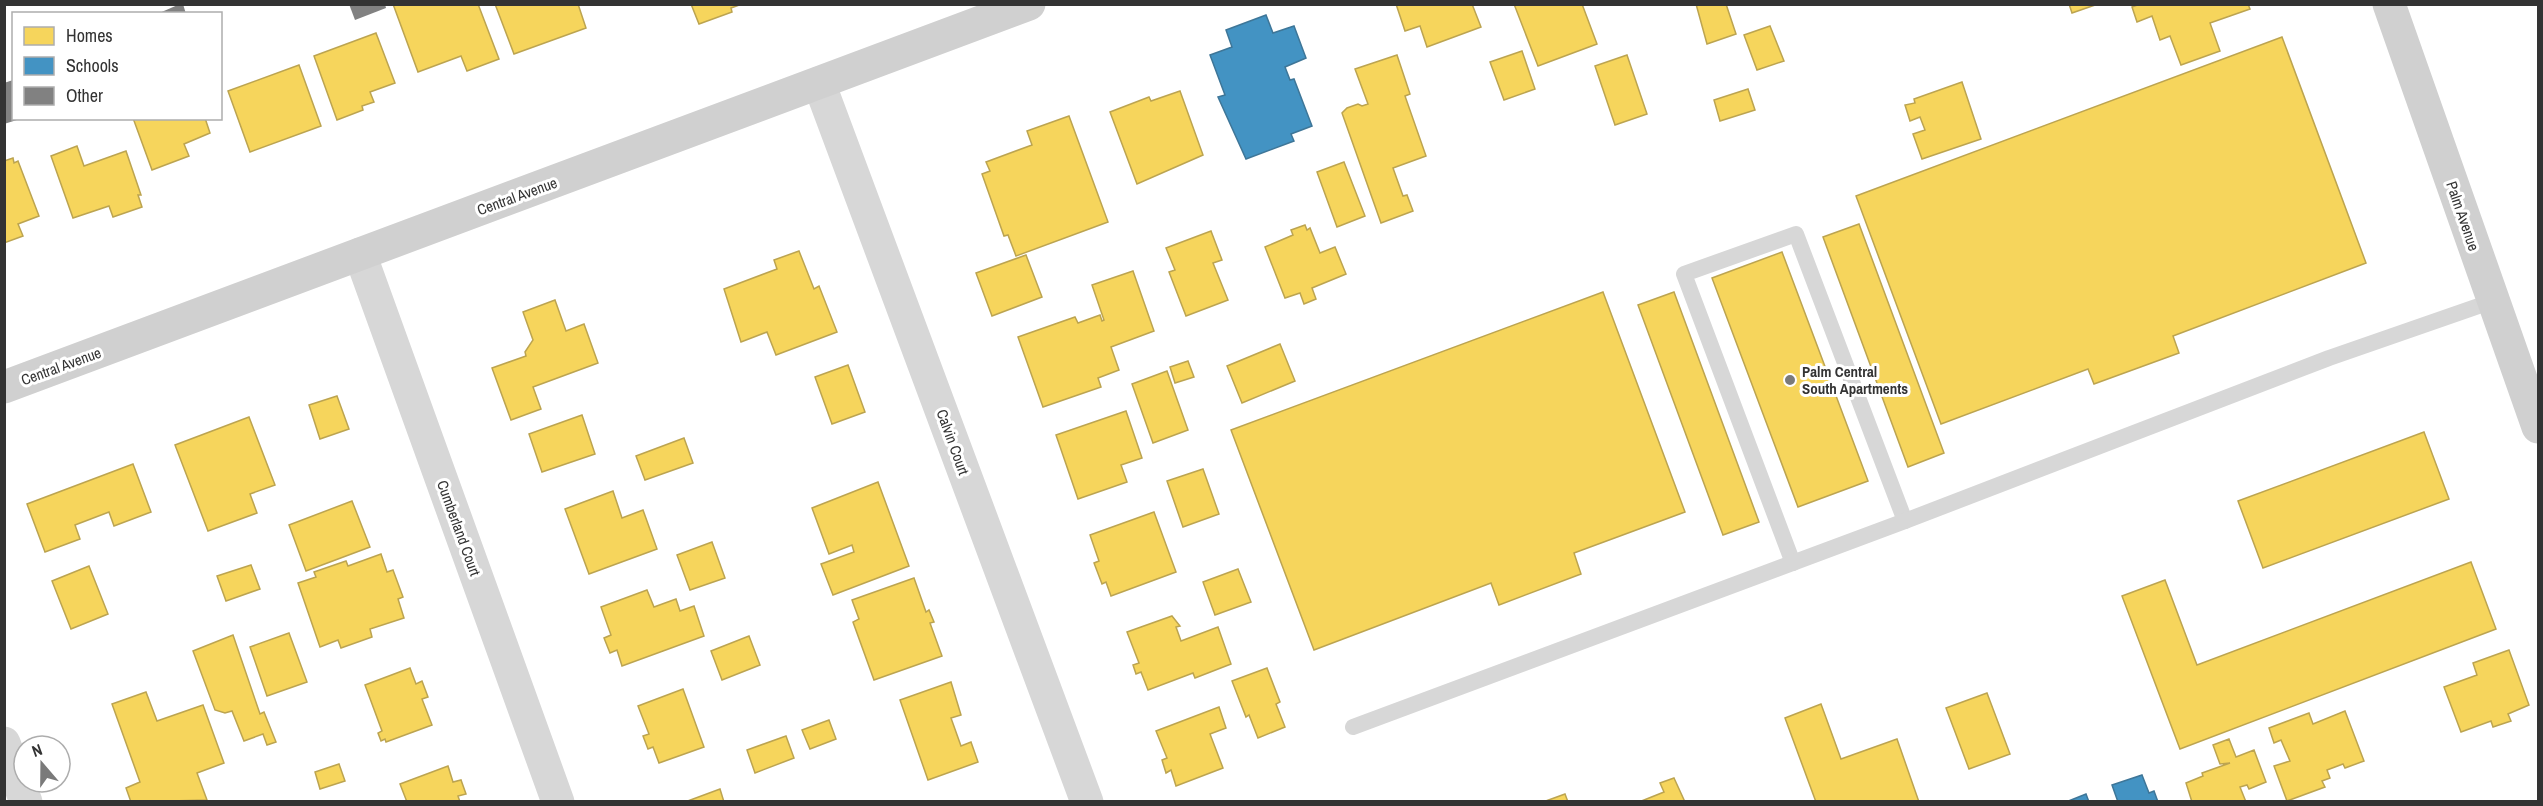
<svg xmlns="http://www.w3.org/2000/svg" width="2543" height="806" viewBox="0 0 2543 806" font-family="'Archivo Narrow',sans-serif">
<rect width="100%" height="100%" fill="#fff"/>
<g fill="#f6d55c" stroke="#bca450" stroke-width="1.5">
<polygon points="393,4 478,4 499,59 467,71 461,56 418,72"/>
<polygon points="495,4 578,4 586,28 514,54"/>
<polygon points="691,4 742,4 731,8 732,12 699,24"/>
<polygon points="1396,4 1472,4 1481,27 1427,47 1420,26 1405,31"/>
<polygon points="1514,4 1582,4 1597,44 1538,66"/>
<polygon points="1696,4 1726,4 1736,34 1707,44"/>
<polygon points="2069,4 2098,4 2072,13"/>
<polygon points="2140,4 2248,4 2250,9 2210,23 2220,51 2181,65 2170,36 2160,40 2152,16 2137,22 2132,7"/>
<polygon points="1770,26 1784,61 1757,70 1744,35"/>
<polygon points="376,33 395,83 370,92 374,102 362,106 363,110 337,120 314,56"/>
<polygon points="2282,37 2366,263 2173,336 2179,353 2094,384 2088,369 1941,424 1856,196"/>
<polygon points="1522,51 1535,89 1504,100 1490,62"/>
<polygon points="1397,55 1410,94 1405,96 1426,156 1393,168 1403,196 1407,195 1413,211 1381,223 1342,113 1347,108 1358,104 1362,106 1368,104 1355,69"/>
<polygon points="1627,55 1647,114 1615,125 1595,66"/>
<polygon points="299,65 321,126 250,152 228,91"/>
<polygon points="1962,82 1981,139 1922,159 1913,134 1925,130 1920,117 1910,121 1905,105 1915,103 1914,99"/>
<polygon points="1748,89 1755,110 1720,121 1714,100"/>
<polygon points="1180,91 1203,155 1137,184 1110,112 1149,97 1151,101"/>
<polygon points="1069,116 1108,222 1016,256 1008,235 1004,236 982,174 990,171 986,162 1032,145 1027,131"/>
<polygon points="133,118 205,118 210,133 184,144 189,156 152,170"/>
<polygon points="77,146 84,166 126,151 141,195 138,195 142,207 113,217 109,206 73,218 51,156"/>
<polygon points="13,158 14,163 18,161 39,216 18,224 23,236 4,243 4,161"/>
<polygon points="1344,162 1365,216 1337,227 1317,172"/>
<polygon points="1859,224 1944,453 1908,467 1823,237"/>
<polygon points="1305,225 1307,230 1310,228 1320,253 1335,247 1346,274 1312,288 1316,299 1304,304 1300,293 1285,298 1265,247 1293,235 1291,230"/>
<polygon points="1211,231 1222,260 1213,263 1228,300 1186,316 1169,272 1175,270 1166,248"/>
<polygon points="799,251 814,289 819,286 837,332 776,355 767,332 741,342 724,289 777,269 774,260"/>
<polygon points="1782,252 1868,481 1798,507 1712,278"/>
<polygon points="1026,255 1042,297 992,316 976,273"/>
<polygon points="1133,271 1154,331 1111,347 1119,370 1098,378 1101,387 1043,407 1018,337 1075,317 1078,323 1100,315 1102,321 1104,320 1092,285"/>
<polygon points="1603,292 1685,512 1574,553 1581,574 1499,605 1491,583 1314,650 1231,430"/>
<polygon points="1674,292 1759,522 1723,535 1638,305"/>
<polygon points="555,300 566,331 584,324 598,363 533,387 541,409 511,420 492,368 526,356 525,352 533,340 523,312"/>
<polygon points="1280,344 1295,381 1242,403 1227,366"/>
<polygon points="1188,361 1194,377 1175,383 1170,367"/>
<polygon points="848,365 865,412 832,424 815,377"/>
<polygon points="1167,371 1188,430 1153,443 1132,384"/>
<polygon points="337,396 349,429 320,439 309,405"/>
<polygon points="1126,411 1142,458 1121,465 1127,482 1078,499 1056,435"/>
<polygon points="582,415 595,454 542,472 529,434"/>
<polygon points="249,417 275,485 250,494 257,513 208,531 175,445"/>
<polygon points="2424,432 2449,499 2263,568 2238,501"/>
<polygon points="684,438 693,463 645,480 636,456"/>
<polygon points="133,464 151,512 114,526 109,512 75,525 80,539 45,552 27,504"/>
<polygon points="1203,469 1219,514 1183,527 1167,481"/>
<polygon points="878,482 909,566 833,595 821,564 854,552 852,545 829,554 812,508"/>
<polygon points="613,491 622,518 643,510 657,549 589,574 565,509"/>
<polygon points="352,501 370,547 306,571 289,525"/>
<polygon points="1154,512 1176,572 1111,596 1106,582 1102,584 1094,563 1099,561 1090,535"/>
<polygon points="712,542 725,578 690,590 677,555"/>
<polygon points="381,554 387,572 393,570 403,597 398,599 404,618 370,629 372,637 341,648 338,640 320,647 298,583 316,577 314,572 346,561 348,566"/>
<polygon points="2471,562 2496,629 2180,749 2122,596 2165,580 2197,665"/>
<polygon points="251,565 260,589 226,601 217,576"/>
<polygon points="89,566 108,614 71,629 52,581"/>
<polygon points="1238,569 1251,602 1215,615 1203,582"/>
<polygon points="914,578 926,612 929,610 934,622 930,623 942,656 874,680 853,622 859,619 852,600"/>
<polygon points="647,590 654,607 676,599 680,611 694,606 704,636 622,666 617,650 610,653 604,638 611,635 601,607"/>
<polygon points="1172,616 1180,626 1176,627 1181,641 1218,627 1231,664 1195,678 1193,673 1148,690 1141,672 1136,674 1133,665 1139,663 1127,632"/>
<polygon points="289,633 307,682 267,696 250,647"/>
<polygon points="233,635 260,714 264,712 276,742 267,745 263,734 244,741 232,711 225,713 215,710 193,651"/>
<polygon points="749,636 760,665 722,680 711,651"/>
<polygon points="2509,650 2529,705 2508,714 2511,721 2493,727 2491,721 2461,732 2444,687 2477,675 2473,663"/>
<polygon points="410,668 416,684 422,681 428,697 422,699 432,725 386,742 385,739 381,741 378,733 382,731 365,685"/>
<polygon points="1267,668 1280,702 1276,704 1285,727 1258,738 1249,715 1246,717 1232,681"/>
<polygon points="951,682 961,715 951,718 961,746 971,742 978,762 928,780 900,700"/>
<polygon points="683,689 704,747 659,763 653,747 648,749 643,736 649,734 638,706"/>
<polygon points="146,692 157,721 203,705 224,763 197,773 207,800 131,802 126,788 140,782 112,704"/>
<polygon points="1987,693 2010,754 1969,769 1946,708"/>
<polygon points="1821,704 1841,759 1897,739 1919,802 1816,802 1785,718"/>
<polygon points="1219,707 1226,728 1210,734 1223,768 1176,786 1171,770 1166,773 1162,760 1167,758 1156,731"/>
<polygon points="2345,711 2364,761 2345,768 2343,764 2327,770 2330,778 2322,781 2325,787 2287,801 2274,766 2290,761 2281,740 2274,743 2269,728 2309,713 2313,724"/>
<polygon points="829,720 836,739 810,749 802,730"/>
<polygon points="786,736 794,758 755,773 747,750"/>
<polygon points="2229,739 2236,757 2254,750 2266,782 2249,789 2247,785 2240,787 2246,802 2192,802 2186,783 2203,776 2202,773 2230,763 2220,764 2213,745"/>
<polygon points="339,764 345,781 320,789 315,772"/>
<polygon points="448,766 453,782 461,780 466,794 458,796 460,802 407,802 400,784"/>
<polygon points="1674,778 1685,802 1639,802 1664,792 1660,783"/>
<polygon points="720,789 724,802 685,802"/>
<polygon points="1565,794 1568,802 1543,802"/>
</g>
<g fill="#4393c3" stroke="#3e7698" stroke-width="1.5">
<polygon points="1266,15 1273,33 1294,26 1306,58 1285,67 1290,80 1294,79 1312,126 1291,134 1294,141 1246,159 1218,97 1225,95 1210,55 1232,47 1226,30"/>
<polygon points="2142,775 2149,793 2154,791 2158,802 2118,802 2112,785"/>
<polygon points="2086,794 2089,802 2066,802"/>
</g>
<g fill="#818181">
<polygon points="180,4 183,4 186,14 157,14"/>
<polygon points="349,4 385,4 386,8 355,20"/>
<polygon points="13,80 14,118 20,119 4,124 4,83"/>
</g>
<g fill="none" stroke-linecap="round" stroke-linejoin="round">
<g stroke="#d7d7d7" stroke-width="16">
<polyline points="1793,563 1684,274 1796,234 1905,521"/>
<polyline points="1353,727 1905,521 2329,358 2493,301"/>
</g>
<g stroke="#d7d7d7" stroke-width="33">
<polyline points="819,83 1087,802"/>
<polyline points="360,254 558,802"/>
<polyline points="4,743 26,802"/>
</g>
<g stroke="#d0d0d0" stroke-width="33">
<polyline points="2389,4 2538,427"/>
<polyline points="4,387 1029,4"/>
</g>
</g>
<circle fill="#7a7a7a" stroke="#fff" stroke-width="2" cx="1790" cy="380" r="6"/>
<g text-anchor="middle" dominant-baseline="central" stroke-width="6" stroke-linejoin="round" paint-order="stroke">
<g font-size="15" fill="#333" stroke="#fff">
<text transform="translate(517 196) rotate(-20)">Central Avenue</text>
<text transform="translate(2463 216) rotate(71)">Palm Avenue</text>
<text transform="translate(61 366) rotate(-20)">Central Avenue</text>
<text transform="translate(953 442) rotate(70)">Calvin Court</text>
<text transform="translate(459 528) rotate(70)">Cumberland Court</text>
</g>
<g font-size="15" font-weight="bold" fill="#333" stroke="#fff" text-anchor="start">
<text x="1802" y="371">Palm Central<tspan x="1802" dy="17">South Apartments</tspan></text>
</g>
</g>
<rect width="2543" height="806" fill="none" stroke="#333333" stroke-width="12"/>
<rect x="12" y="12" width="210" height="108" fill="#ffffff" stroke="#adadad" stroke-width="1.5"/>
<rect x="24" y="27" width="30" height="18" fill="#f6d55c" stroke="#adadad" stroke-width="1.5"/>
<text x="66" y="42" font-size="18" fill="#333333">Homes</text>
<rect x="24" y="57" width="30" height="18" fill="#4393c3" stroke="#adadad" stroke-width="1.5"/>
<text x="66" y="72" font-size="18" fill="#333333">Schools</text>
<rect x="24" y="87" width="30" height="18" fill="#818181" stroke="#adadad" stroke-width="1.5"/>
<text x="66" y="102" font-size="18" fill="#333333">Other</text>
<g transform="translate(42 764) rotate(340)"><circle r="28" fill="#ffffff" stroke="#adadad" stroke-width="1.5"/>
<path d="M0-4.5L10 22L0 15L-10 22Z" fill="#7a7a7a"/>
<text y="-9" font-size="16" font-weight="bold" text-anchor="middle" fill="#333333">N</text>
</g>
</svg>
